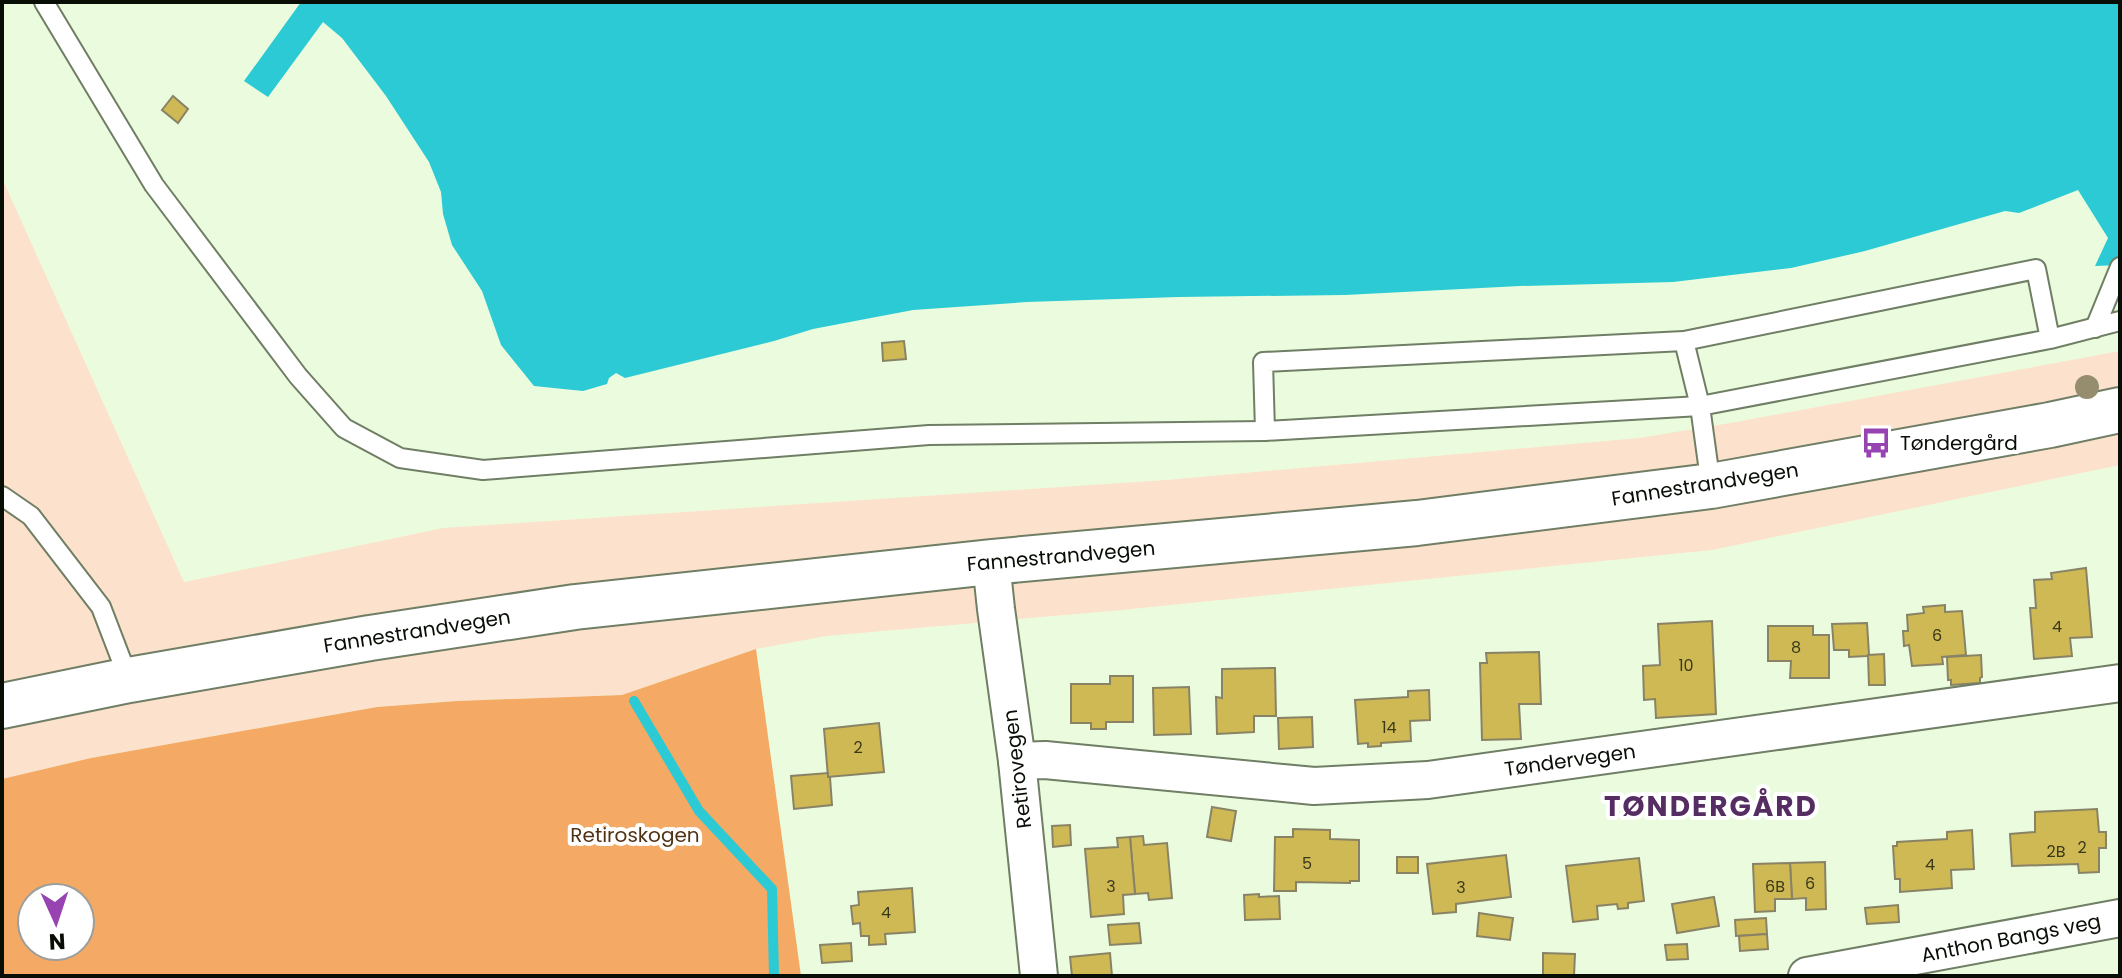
<svg xmlns="http://www.w3.org/2000/svg" width="2122" height="978" viewBox="0 0 2122 978" font-family="Poppins,sans-serif">
<rect width="100%" height="100%" fill="#ebfcde"/>
<polygon fill="#fce2cc" points="2,178 184,582 443,528 1166,480 1639,438 1736,422 2120,351 2120,465 1712,550 1122,610 826,636 756,649 622,695 457,701 377,707 91,758 2,779"/>
<path fill="#f4a964" fill-rule="evenodd" d="M756 649 801 976H2V779L91 758 377 707 457 701 622 695ZM32 898H80V946H32Z"/>
<polygon fill="#2bcad4" points="301,2 2120,2 2120,265 2095,266 2108,238 2078,190 2019,213 2005,211 1865,251 1791,268 1673,282 1520,286 1345,295 1178,297 1027,302 913,310 813,329 774,341 625,378 616,373 609,378 607,384 583,391 534,386 501,345 482,291 452,245 443,214 441,192 429,162 386,96 342,38 323,22 268,97 244,81"/>
<g fill="none" stroke-linecap="round" stroke-linejoin="round">
<polyline stroke="#2bcad4" stroke-width="10" points="634,701 699,811 772,889 774,976"/>
</g>
<g fill="#cfb954" stroke="#898366" stroke-width="2">
<polygon points="173,96 188,109 178,123 162,110"/>
<polygon points="904,341 906,359 883,361 882,343"/>
<polygon points="2086,568 2092,637 2070,638 2072,656 2034,659 2030,608 2036,608 2034,580 2052,579 2051,573"/>
<polygon points="1945,605 1945,612 1962,611 1966,655 1942,657 1943,664 1912,666 1909,645 1904,646 1903,631 1908,631 1907,615 1924,613 1923,607"/>
<polygon points="1712,621 1716,714 1656,718 1655,699 1644,700 1643,666 1660,665 1658,624"/>
<polygon points="1867,623 1869,654 1867,656 1849,657 1849,650 1834,650 1832,624"/>
<polygon points="1768,626 1813,626 1813,635 1829,635 1829,678 1790,678 1791,661 1768,661"/>
<polygon points="1539,652 1541,704 1519,704 1521,739 1482,740 1480,663 1487,663 1486,653"/>
<polygon points="1884,654 1885,685 1869,685 1868,655"/>
<polygon points="1981,655 1982,677 1980,678 1980,683 1951,685 1951,680 1948,680 1947,657"/>
<polygon points="1275,668 1276,716 1254,716 1254,732 1217,734 1216,697 1222,698 1222,669"/>
<polygon points="1110,676 1133,676 1133,722 1106,722 1106,729 1091,729 1091,723 1071,723 1071,684 1110,684"/>
<polygon points="1189,687 1191,734 1154,735 1153,688"/>
<polygon points="1429,690 1430,720 1410,721 1411,741 1381,743 1381,746 1368,747 1368,743 1358,744 1355,700 1408,697 1408,691"/>
<polygon points="1312,717 1313,747 1279,749 1278,718"/>
<polygon points="879,723 884,772 828,777 824,729"/>
<polygon points="828,773 828,777 830,777 832,805 794,809 791,776"/>
<polygon points="1212,807 1236,811 1231,841 1207,837"/>
<polygon points="2097,809 2099,832 2106,832 2106,848 2099,848 2099,872 2079,873 2078,864 2012,866 2010,834 2035,832 2035,812"/>
<polygon points="1070,825 1071,845 1053,847 1052,826"/>
<polygon points="1293,829 1330,830 1330,839 1359,840 1359,881 1350,881 1350,883 1296,882 1296,891 1274,891 1275,837 1293,837"/>
<polygon points="1972,830 1974,869 1951,870 1952,888 1900,892 1900,879 1895,879 1893,846 1897,846 1897,842 1947,839 1947,832"/>
<polygon points="1143,836 1144,845 1167,843 1172,898 1149,900 1148,893 1135,894 1130,837"/>
<polygon points="1130,837 1135,894 1123,895 1124,914 1091,917 1085,849 1118,847 1117,838"/>
<polygon points="1506,855 1511,897 1456,904 1456,912 1433,914 1427,864"/>
<rect x="1397" y="857" width="21" height="16"/>
<polygon points="1639,858 1644,901 1628,903 1628,908 1618,909 1617,904 1597,906 1598,919 1573,922 1566,866"/>
<polygon points="1825,862 1826,909 1806,910 1806,898 1792,899 1790,863"/>
<polygon points="1790,863 1792,899 1775,899 1775,911 1755,912 1753,864"/>
<polygon points="912,888 915,932 885,934 886,944 869,945 869,936 861,936 860,923 853,924 851,906 859,905 858,892"/>
<polygon points="1259,894 1259,897 1279,896 1280,919 1245,920 1244,895"/>
<polygon points="1714,897 1719,926 1677,933 1672,904"/>
<polygon points="1898,905 1899,922 1867,924 1865,908"/>
<polygon points="1479,913 1513,918 1510,940 1477,936"/>
<polygon points="1766,918 1767,934 1736,936 1735,920"/>
<polygon points="1139,923 1141,943 1110,945 1108,925"/>
<polygon points="1767,934 1768,949 1740,951 1739,936"/>
<polygon points="851,943 852,961 822,963 820,945"/>
<polygon points="1687,944 1688,959 1667,960 1665,945"/>
<polygon points="1110,953 1112,976 1072,976 1070,957"/>
<polygon points="1543,953 1575,954 1574,976 1543,976"/>
</g>
<g fill="none" stroke-linecap="round" stroke-linejoin="round">
<g stroke="#6f7e64" stroke-width="22">
<g id="lane">
<polyline points="44,2 154,185 298,376 344,428 400,458 483,470 929,435 1265,431"/>
<polyline points="2095,328 2120,267"/>
<polyline points="2050,339 2036,269 1684,341 1263,362 1265,431 1700,406 2050,339 2120,321"/>
<polyline points="1684,341 1700,406 1711,486"/>
<polyline points="2,496 31,516 101,607 129,680"/>
</g>
</g>
<g stroke="#6f7e64" stroke-width="40">
<g id="street">
<polyline points="991,562 996,609 1017,761 1039,976"/>
<polyline points="1017,761 1045,760 1314,786 1428,780 2120,683"/>
<polyline points="1807,976 2120,918"/>
</g>
</g>
<g stroke="#6f7e64" stroke-width="48">
<polyline id="highway" points="2,706 129,680 370,638 575,607 991,562 1417,523 1711,486 2050,425 2120,410"/>
</g>
<use href="#lane" stroke="#fff" stroke-width="18"/>
<use href="#street" stroke="#fff" stroke-width="36"/>
<use href="#highway" stroke="#fff" stroke-width="44"/>
</g>
<circle fill="#968d6f" cx="2087" cy="387" r="12"/>
<defs>
<g id="bus-bare" transform="scale(2.4)"><path d="M-5-6H5V4H4V6H2V4H-2V6H-4V4H-5ZM-3.5-4V0h7V-4ZM-3.5 1.2v1.5H-2V1.2ZM2 1.2v1.5H3.5V1.2Z" fill="#9743b1" stroke="#fff" stroke-width="2.5" paint-order="stroke"/></g>
</defs>
<g fill-rule="evenodd">
<use href="#bus-bare" x="1876" y="443"/>
</g>
<g text-anchor="middle" dominant-baseline="central" stroke-width="8" stroke-linejoin="round" paint-order="stroke">
<g font-size="16" fill="#3a3919">
<text x="2057" y="626">4</text>
<text x="1937" y="635">6</text>
<text x="1796" y="647">8</text>
<text x="1686" y="665">10</text>
<text x="1389" y="727">14</text>
<text x="858" y="747">2</text>
<text x="2082" y="847">2</text>
<text x="2056" y="851">2B</text>
<text x="1307" y="863">5</text>
<text x="1930" y="864">4</text>
<text x="1810" y="883">6</text>
<text x="1111" y="886">3</text>
<text x="1775" y="886">6B</text>
<text x="1461" y="887">3</text>
<text x="886" y="912">4</text>
</g>
<g font-size="20" fill="#080e05" stroke="#fff" text-anchor="start">
<text x="1900" y="443">Tøndergård</text>
</g>
<g font-size="20" fill="#080e05" stroke="#fff">
<text transform="translate(1705 484) rotate(-9)">Fannestrandvegen</text>
<text transform="translate(1061 556) rotate(-5)">Fannestrandvegen</text>
<text transform="translate(417 631) rotate(-9)">Fannestrandvegen</text>
<text transform="translate(1570 760) rotate(-8)">Tøndervegen</text>
<text transform="translate(1017 769) rotate(-97)">Retirovegen</text>
<text transform="translate(2011 938) rotate(-11)">Anthon Bangs veg</text>
</g>
<g font-size="20" fill="#503215" stroke="#fff">
<text x="635" y="835">Retiroskogen</text>
</g>
<g font-size="28" font-weight="bold" letter-spacing="2" fill="#552d63" stroke="#fff">
<text x="1711" y="806">TØNDERGÅRD</text>
</g>
</g>
<rect width="2122" height="978" fill="none" stroke="#080e05" stroke-width="8"/>
<g transform="translate(56 922) rotate(177)"><circle r="38" fill="#ffffff" stroke="#9c9f9b" stroke-width="2"/>
<path d="M0-6L14 30L0 20L-14 30Z" fill="#9743b1"/>
<text y="-12" font-size="22" font-weight="bold" text-anchor="middle" fill="#080e05">N</text>
</g>
</svg>
